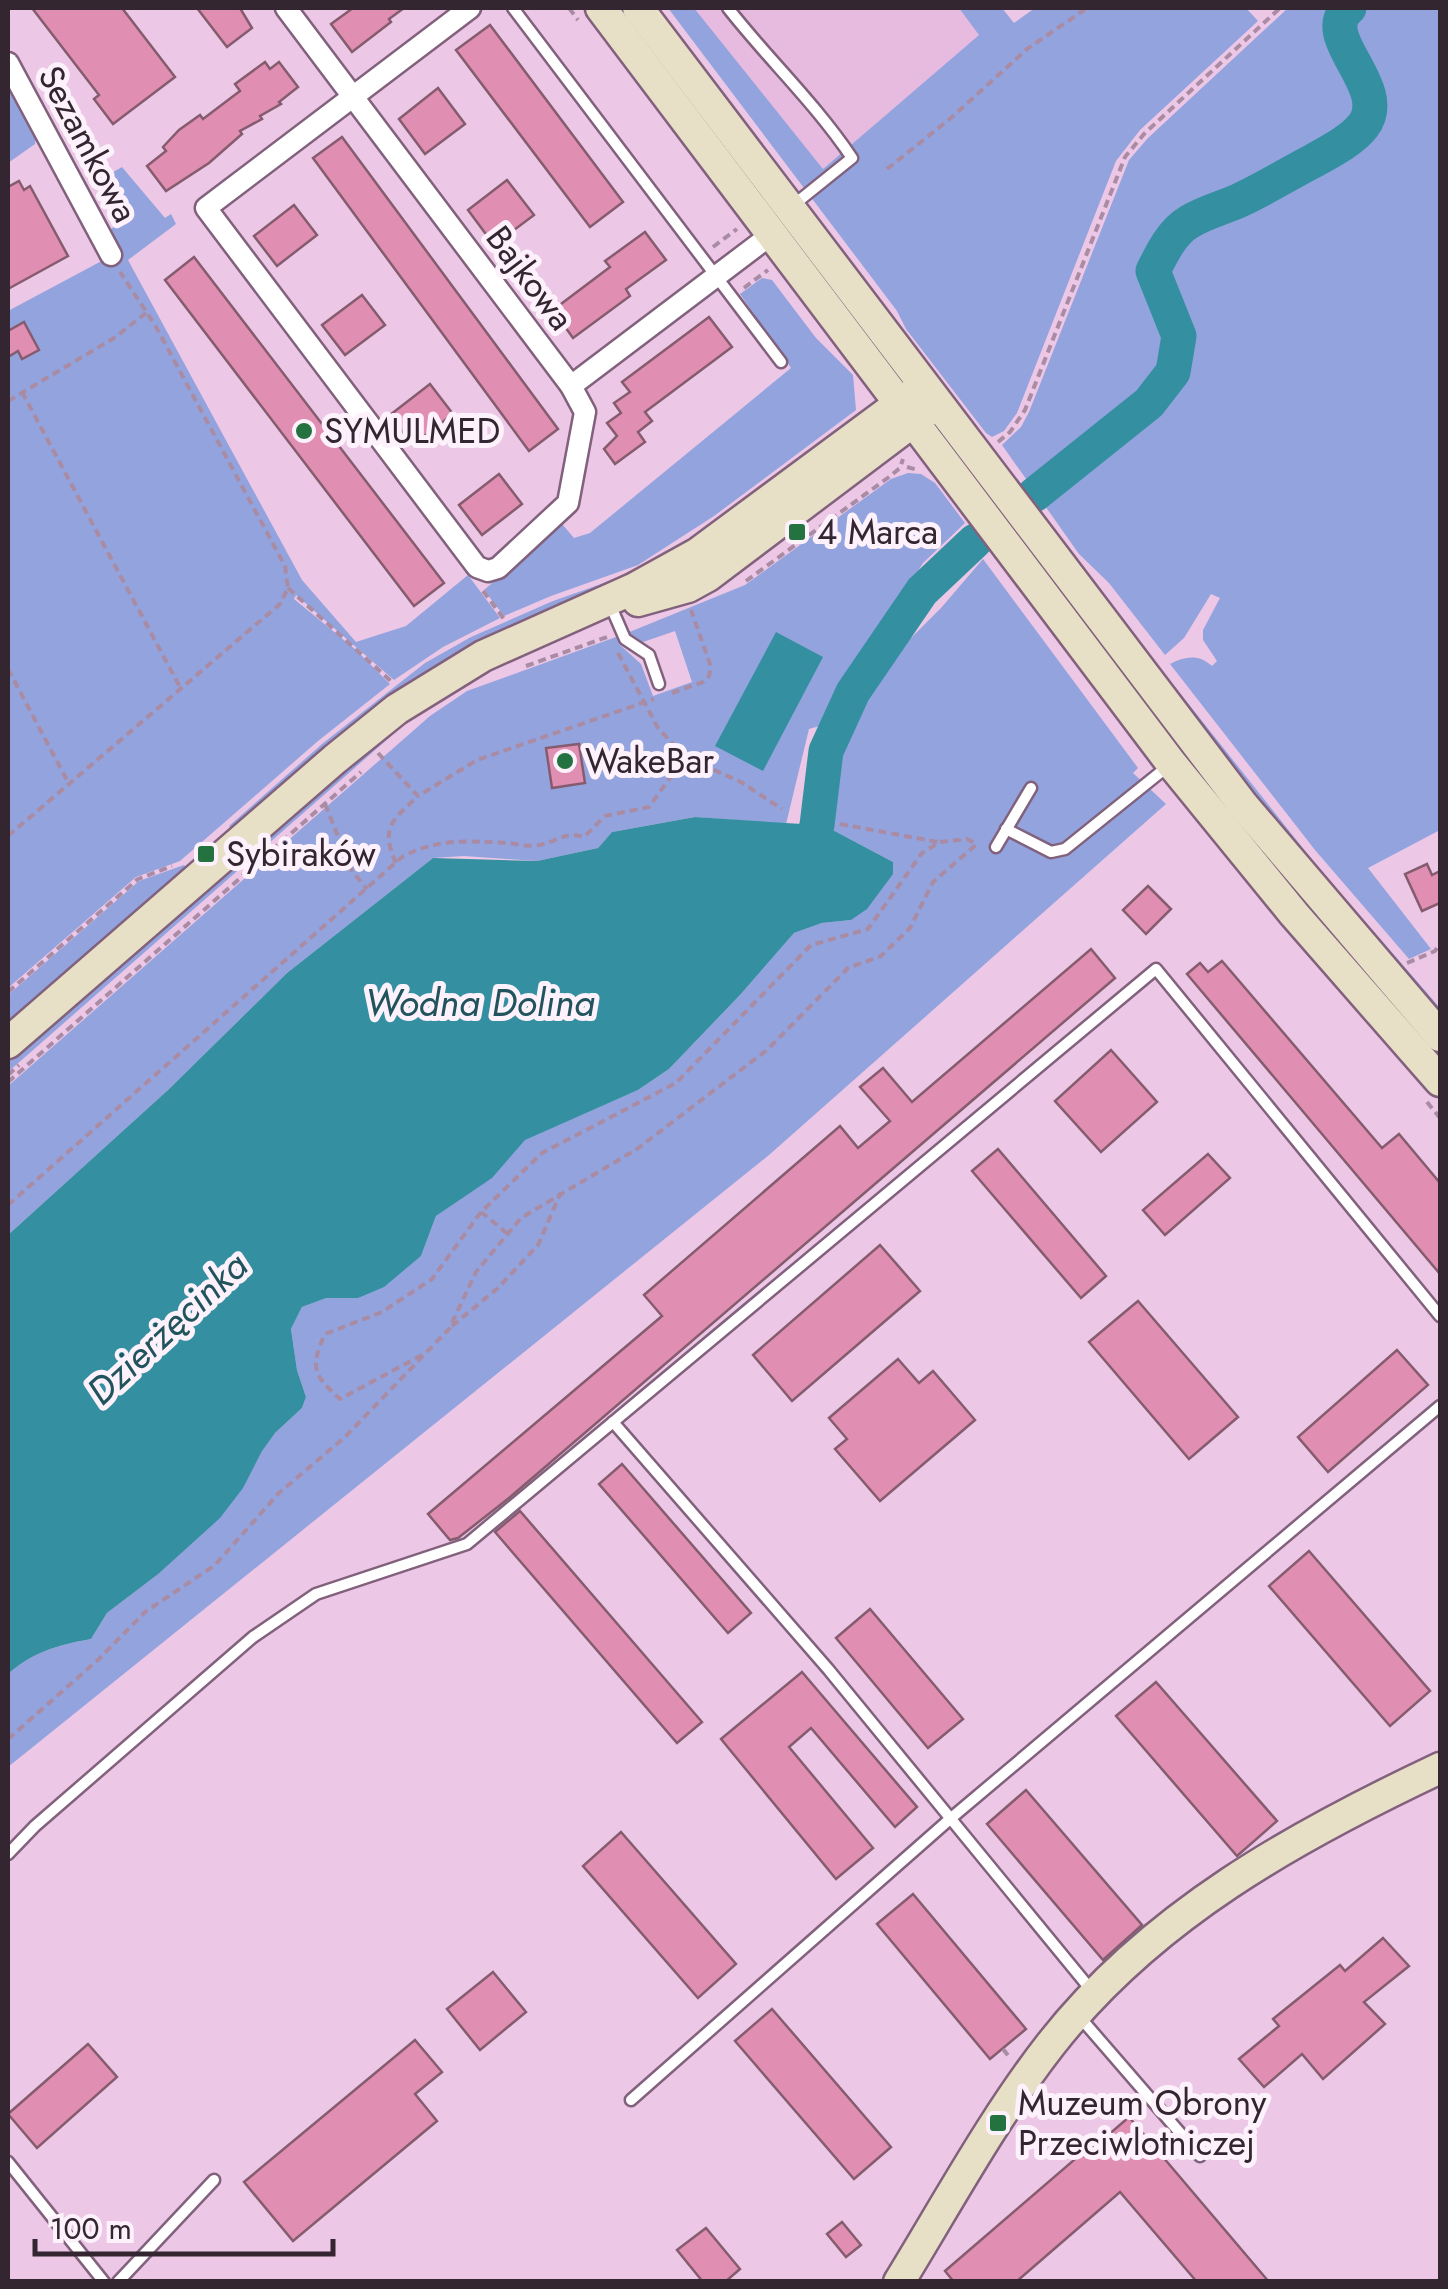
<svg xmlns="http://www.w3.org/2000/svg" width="1448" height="2289" viewBox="0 0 1448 2289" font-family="Jost,sans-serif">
<rect width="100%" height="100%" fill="#ecc7e6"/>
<polygon fill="#e7bbdf" points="694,8 959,8 980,34 823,169"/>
<g fill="#93a3de">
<polygon points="668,8 694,8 823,169 979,35 959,8 1002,8 1014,23 1035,8 1246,8 1258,21 1140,130 1116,161 1017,413 1004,431 992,437 986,433 906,329 897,311"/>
<path d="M1288 8H1440V830L1368 868 1431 949 1409 959 1315 850 1170 664C1185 656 1199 654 1212 666L1217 661 1203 640V630L1220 598 1211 594 1184 638 1165 655 1109 583 1079 554 1002 445 1021 427 1029 412 1129 160 1148 138Z"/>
<polygon points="8,74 37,128 35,144 8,163"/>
<path d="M122 167 165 218 171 214 176 224 128 260 302 580 356 642 406 626 468 575 500 618 443 647 394 680 296 595 294 599 356 650 390 684 318 741 180 861 136 877 8 988V311L111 256C107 236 105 231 123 220L101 179Z"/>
<polygon points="762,278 772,280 816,338 853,375 856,410 714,516 638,565 551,596 504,616 484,590 562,524 574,538 590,533 791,368 740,294"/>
<polygon points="853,420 692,549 518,627 235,832 229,826 322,744 425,663 471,637 553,601 641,570 718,520"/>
<polygon points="921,474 935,483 965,523 923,563 823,725 809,729 786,824 695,817 612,832 598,848 537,861 464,856 433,858 287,973 168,1090 8,1235 8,1086 430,716 467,691 616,637 620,645 641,664 653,696 692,682 675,631 643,642 627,633 745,585 891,479 908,473"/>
<path d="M983 559 1138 768 1133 773 1166 804 769 1155 8 1767V1674C33 1652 58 1645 91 1639L107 1613 157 1575 275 1433 302 1408 306 1397 297 1370 291 1329 302 1307 325 1298H358L421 1256 436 1216 492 1177 525 1139 638 1090 669 1069 740 995 794 933 822 923 851 920 893 862 829 828 838 758 881 668 941 608Z"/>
<polygon points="1164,673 1317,866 1440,1008 1440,1019 1313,873 1165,686"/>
<polygon points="423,708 8,1072 8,1058 359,754"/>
<polygon points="184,865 189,871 8,1029 8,995 139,881"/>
</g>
<g fill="#3490a1">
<polygon points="776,632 823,657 763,771 715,746"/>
<path d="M695 817 817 825 829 828 893 862V874L867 909 851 920 822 923 794 933 740 995 669 1069 638 1090 525 1140 492 1178 436 1216 421 1256 384 1287 358 1298H326L302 1307 291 1329 297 1370 306 1397 302 1408 275 1433 262 1451 243 1488 220 1518 157 1575 107 1613 91 1639C58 1645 33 1652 8 1674V1235L168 1090 287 973 433 858 537 861 598 848 612 832Z"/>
</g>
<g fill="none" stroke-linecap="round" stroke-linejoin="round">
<g stroke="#3490a1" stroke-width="35">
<path d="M1034 495 1149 403 1173 372 1179 336 1153 271C1162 253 1172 232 1189 222 1203 213 1222 208 1238 201 1264 189 1288 174 1313 161 1329 152 1351 141 1363 126 1393 87 1314 37 1349 8"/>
<polyline points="806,869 817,825 826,751 853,692 922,591 975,541"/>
</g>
</g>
<g fill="#e18eb3" stroke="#855c6e" stroke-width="2.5">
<polygon points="32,8 122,8 175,77 113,124 94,99 99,95"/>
<polygon points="197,8 240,8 252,28 227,47"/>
<polygon points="353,8 404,8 389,19 391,22 352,52 331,24"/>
<polygon points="490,25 623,202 590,227 456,50"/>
<polygon points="265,62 270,69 279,62 298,87 279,102 281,104 260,116 262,119 240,131 242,134 209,163 166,191 147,166 166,151 163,147 179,130 200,115 203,119 240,91 235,84"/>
<polygon points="438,88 465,124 425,154 399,119"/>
<polygon points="342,137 558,429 529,451 313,158"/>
<polygon points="507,180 534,215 494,245 468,210"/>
<polygon points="19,181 24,190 30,186 68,256 8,289 8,187"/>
<polygon points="294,205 317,235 277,266 254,236"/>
<polygon points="645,232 666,260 626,289 630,296 573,338 553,310 610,267 605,261"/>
<polygon points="194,257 444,583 414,606 165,280"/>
<polygon points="362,295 385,325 345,355 322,325"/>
<polygon points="709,317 732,347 645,412 652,421 638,432 645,442 615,464 604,449 617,436 607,423 621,413 614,403 630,392 622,382"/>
<polygon points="24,322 39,350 22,359 18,351 8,357 8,331"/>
<polygon points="430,384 453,414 413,445 390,415"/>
<polygon points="499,474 522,504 482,535 459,505"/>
<polygon points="579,744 585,783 552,788 546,748"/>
<polygon points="1427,864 1432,875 1440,871 1440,903 1422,911 1405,874"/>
<polygon points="1148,886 1171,909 1146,934 1123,910"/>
<polygon points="1091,949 1115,978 509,1498 458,1538 450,1540 428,1514 662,1316 644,1295 840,1126 858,1148 890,1121 860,1087 883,1068 912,1102"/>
<polygon points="1222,961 1382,1148 1399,1134 1440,1183 1440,1274 1187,974 1200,963 1208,972"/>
<polygon points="1111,1050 1157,1102 1101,1152 1055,1101"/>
<polygon points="998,1149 1106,1276 1081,1298 972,1171"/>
<polygon points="1208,1154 1230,1178 1165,1235 1143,1210"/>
<polygon points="880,1245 920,1291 792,1401 753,1355"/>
<polygon points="1138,1301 1238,1417 1189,1459 1089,1342"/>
<polygon points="1397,1350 1428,1385 1328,1472 1298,1437"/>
<polygon points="898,1359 919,1383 933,1371 975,1420 880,1501 835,1449 847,1439 829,1418"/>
<polygon points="622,1464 751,1613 728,1633 599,1484"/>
<polygon points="520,1511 702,1722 677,1743 495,1532"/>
<polygon points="1309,1551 1430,1691 1390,1726 1269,1586"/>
<polygon points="870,1609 963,1719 928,1748 836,1638"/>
<polygon points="802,1672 917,1807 895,1827 811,1728 789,1747 873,1848 836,1879 721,1739"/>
<polygon points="1156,1682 1277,1821 1237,1856 1116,1716"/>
<polygon points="1026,1790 1142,1925 1103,1960 987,1824"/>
<polygon points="621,1832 736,1964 698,1998 583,1866"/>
<polygon points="913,1894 1026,2029 990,2059 877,1924"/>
<polygon points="1383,1938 1409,1966 1364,2002 1385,2024 1323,2079 1302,2054 1264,2087 1239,2059 1279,2026 1273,2019 1340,1965 1345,1971"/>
<polygon points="493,1972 526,2012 480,2050 447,2009"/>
<polygon points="772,2009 891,2147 854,2179 735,2041"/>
<polygon points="415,2040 442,2072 415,2094 437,2121 293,2241 244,2182"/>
<polygon points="88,2044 117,2077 37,2148 8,2114"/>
<polygon points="1129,2117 1269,2282 1197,2282 1120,2192 1016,2282 954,2282 945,2271 1082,2153 1084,2156"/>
<polygon points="842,2222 861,2245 846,2257 827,2234"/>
<polygon points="706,2228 740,2269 725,2282 703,2282 677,2250"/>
</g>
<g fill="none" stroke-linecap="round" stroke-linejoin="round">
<g stroke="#81617c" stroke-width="15">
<g id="lane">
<polyline points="513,8 781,362"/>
<path d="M728 8C768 59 815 103 852 158L791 207"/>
<polyline points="612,609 625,639 649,655 659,684"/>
<polyline points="1006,829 1051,852 1065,849 1167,767"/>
<polyline points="996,847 1031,788"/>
<polyline points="613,1422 828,1669 1092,1991"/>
<polyline points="8,1854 35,1826 253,1637 316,1594 467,1544 1156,969 1440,1316"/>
<polyline points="1078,2015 1200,2156"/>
<polyline points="631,2100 950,1819 1440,1406"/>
<polyline points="8,2162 104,2282"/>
<polyline points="118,2282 214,2180"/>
</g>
</g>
<g stroke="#81617c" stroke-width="25">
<g id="street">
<polyline points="286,8 571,386 585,412 568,503 498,568 488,571 477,567 206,208 470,8"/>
<polyline points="8,63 111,255"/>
<polyline points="571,386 772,234"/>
</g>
</g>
<g stroke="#81617c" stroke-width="35">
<g id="secondary">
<polyline points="601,8 1171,763 1294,914 1440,1081"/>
<polyline points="638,8 1243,805 1440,1036"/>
<polyline points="638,601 688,587 708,576 927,411"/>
<polyline points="8,1043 335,759 397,709 483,656 633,589 698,553 914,393"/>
<path d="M899 2282C948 2202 994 2117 1051 2044 1152 1915 1296 1836 1440 1768"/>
</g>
</g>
<g stroke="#a98ca4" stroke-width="4" stroke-dasharray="8 5" stroke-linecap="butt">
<polyline points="569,8 578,20"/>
<polyline points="887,169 951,118 1027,49 1087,8"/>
<polyline points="713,247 737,229"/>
<polyline points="744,288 768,270"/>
<polyline points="22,392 181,689"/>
<polyline points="8,401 114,338 146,313"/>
<polyline points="998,442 1010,432 1025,410 1125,157 1144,134 1280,8"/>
<polyline points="907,467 918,470"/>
<polyline points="746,581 889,477 900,468 903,459"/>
<polyline points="288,588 392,682"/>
<polyline points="483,591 504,619"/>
<polyline points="618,653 658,728 685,757 741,782 782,809"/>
<polyline points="526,666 607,637"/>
<polyline points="8,669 69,784"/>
<polyline points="672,693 703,682 709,676 711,667 691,610"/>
<polyline points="378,753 418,796 477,760 654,699"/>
<polyline points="325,804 352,871 367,889"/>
<polyline points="840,824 938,842"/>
<polyline points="8,836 280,604 288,588 285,566 155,325 120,272"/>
<path d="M396 863C380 827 392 821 418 796"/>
<polyline points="1407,963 1435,951 1440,943"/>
<polyline points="8,992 138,879 172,866"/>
<polyline points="8,1075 19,1065"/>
<polyline points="8,1082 361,772"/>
<polyline points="1427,1102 1440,1118"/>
<path d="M8 1205 402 857C437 838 469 841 508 843 517 844 530 847 539 845 557 842 564 831 584 837L605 816 649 807 685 757"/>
<polyline points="481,1212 508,1234"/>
<polyline points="452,1326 498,1288 538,1245 561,1192"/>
<path d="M422 1355 340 1399C313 1375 310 1367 325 1334L382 1312 432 1279 481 1212 542 1153 676 1083 811 945 868 929 922 853 940 842 967 839 977 844"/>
<polyline points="8,1739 99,1659 145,1612 215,1565 279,1493 345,1437 449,1329 476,1272 521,1218 637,1149 767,1050 848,968 881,956 910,928 933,882 977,844"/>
<polyline points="1003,2049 1010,2058"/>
</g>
<use href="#lane" stroke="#fff" stroke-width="10"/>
<use href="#street" stroke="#fff" stroke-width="20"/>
<use href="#secondary" stroke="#e7dfc6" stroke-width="30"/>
</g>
<g fill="#257241" stroke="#fdf1fb" stroke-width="4">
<circle cx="304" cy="431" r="10"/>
<rect x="787" y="522" width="20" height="20" rx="5"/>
<circle cx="565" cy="761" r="10"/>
<rect x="196" y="844" width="20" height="20" rx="5"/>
<rect x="988" y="2113" width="20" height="20" rx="5"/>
</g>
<g text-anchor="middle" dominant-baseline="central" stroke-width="10" stroke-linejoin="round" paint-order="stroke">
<g font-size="35" fill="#342631" stroke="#fdf1fb">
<text transform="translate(88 144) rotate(62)">Sezamkowa</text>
<text transform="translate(530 278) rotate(53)">Bajkowa</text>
</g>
<g font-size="35" fill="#342631" stroke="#fdf1fb" text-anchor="start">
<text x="324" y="431">SYMULMED</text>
<text x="817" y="532">4 Marca</text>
<text x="585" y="761">WakeBar</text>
<text x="226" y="854">Sybiraków</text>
<text x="1018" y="2103">Muzeum Obrony<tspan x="1018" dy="40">Przeciwlotniczej</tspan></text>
</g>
<g font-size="38" font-style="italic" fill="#20535c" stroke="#fdf1fb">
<text x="480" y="1002">Wodna Dolina</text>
<text transform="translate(167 1328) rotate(-43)">Dzierżęcinka</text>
</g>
</g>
<rect width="1448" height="2289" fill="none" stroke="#342631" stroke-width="20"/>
<path d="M35 2239v15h298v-15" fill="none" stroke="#342631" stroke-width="5"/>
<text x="50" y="2239" font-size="30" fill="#342631" stroke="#fdf1fb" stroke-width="8" paint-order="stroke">100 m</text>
</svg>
